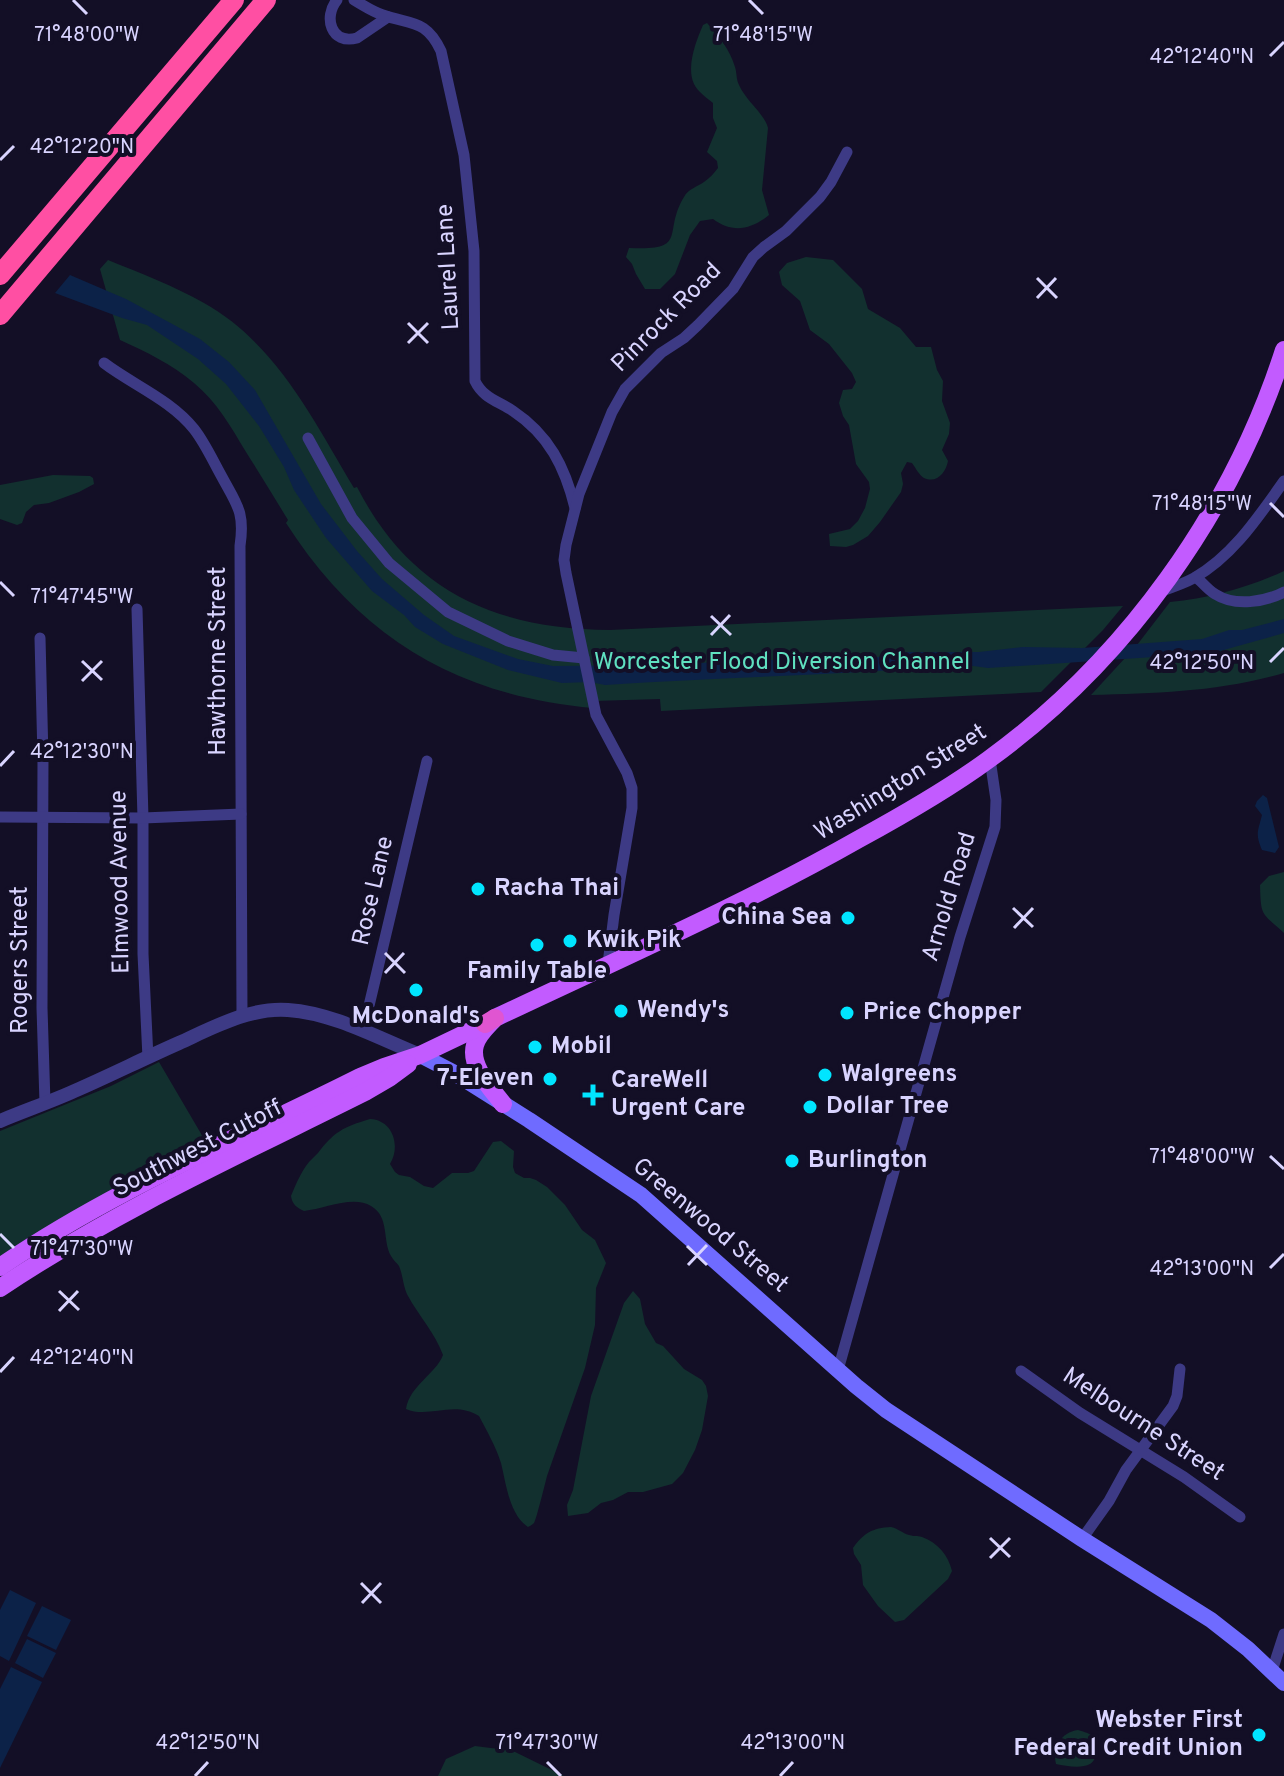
<svg xmlns="http://www.w3.org/2000/svg" width="1284" height="1776" viewBox="0 0 1284 1776" font-family="Overpass,sans-serif">
<rect width="100%" height="100%" fill="#130f26"/>
<g fill="#12302f">
<path d="M707 23C719 36 730 50 735 67 737 73 736 79 739 85 746 101 764 113 768 128L762 190 769 215C752 229 733 234 713 219L700 221 690 235 675 274 660 289H645L636 274 632 264 626 257 629 248C690 251 662 233 684 197 688 189 697 187 704 182 710 178 714 173 718 168L717 161 707 152 717 128 713 118V103C707 98 697 91 694 84 686 67 696 41 703 25Z"/>
<path d="M806 257 833 260 862 289 868 309 900 328 916 347H931L937 370 943 381 942 401 950 423 949 434 942 450 948 461C946 472 937 484 924 478 919 475 915 467 912 463L907 462 901 473 903 484 901 492 880 522 868 536 853 545 846 547 830 546 829 534 850 529 858 521 865 508 870 489 869 482 856 464 849 425 843 416 839 403 843 390 852 389 856 382 852 373 829 344 810 330 800 301 782 285 779 272 787 263Z"/>
<path d="M108 260C140 273 174 286 204 303 276 343 314 421 354 488L357 487C411 592 496 629 610 630L1123 606 1103 630 1041 692 661 711 660 699 593 701V708C457 696 359 637 286 523L288 520C274 497 260 474 246 452 231 427 217 402 194 383 172 364 146 352 120 340L100 269Z"/>
<polygon points="53,475 90,476 93,478 94,484 79,492 49,503 34,505 26,512 22,523 17,525 0,519 0,485"/>
<path d="M1284 571V673C1218 692 1159 693 1091 695L1137 645 1170 602C1210 598 1247 588 1284 571Z"/>
<path d="M1284 872V933C1261 912 1261 917 1260 885L1269 876Z"/>
<polygon points="159,1062 210,1149 117,1190 0,1256 0,1131 111,1086"/>
<path d="M370 1119C393 1120 401 1146 390 1164L395 1172 399 1175 410 1177 424 1186 433 1188 452 1173H468L474 1171 493 1142 501 1141 514 1151 513 1167 515 1173 524 1178H530L536 1180 547 1187 565 1205 582 1230 595 1240 606 1263 596 1288 595 1325 585 1368 547 1476C546 1480 536 1521 534 1523 532 1525 530 1526 528 1527 509 1514 506 1483 501 1463 496 1447 487 1431 479 1416 453 1400 429 1419 406 1409 410 1385 436 1374 443 1355 435 1333 419 1316 408 1296 403 1287 403 1275 399 1266 397 1263 393 1260 391 1256 382 1240 390 1217 371 1206 353 1195 324 1209 304 1211 297 1208 292 1204 291 1196 296 1184 301 1172 309 1162 312 1159 315 1156 318 1153 334 1132 343 1127 370 1119Z"/>
<polygon points="633,1291 640,1299 645,1324 656,1343 663,1346 684,1369 702,1380 706,1386 708,1396 702,1430 695,1450 683,1473 672,1484 643,1492 628,1492 613,1500 601,1503 588,1513 568,1516 567,1505 573,1490 591,1396 624,1303"/>
<path d="M891 1527C899 1529 902 1533 909 1535 916 1537 916 1535 922 1537 938 1543 948 1555 952 1571L948 1579 904 1620 895 1622 878 1606 863 1585 861 1565 854 1554 853 1548C864 1533 872 1528 891 1527Z"/>
<path d="M1078 1730C1082 1731 1088 1733 1091 1735 1100 1741 1099 1758 1090 1764 1081 1769 1066 1766 1056 1764 1052 1748 1061 1732 1078 1730Z"/>
<polygon points="475,1746 513,1751 564,1776 438,1776 446,1759"/>
</g>
<g fill="#0c2248">
<path d="M70 275 126 299 200 339 229 362 255 390 321 504 357 551 382 579 424 615 454 636 518 659 553 666 685 665 720 661 841 659 879 657 899 652H979L1023 647 1082 648 1202 639 1229 630H1242L1284 619V633L1213 653 988 668 966 665C846 675 725 677 605 685L590 682 562 683 508 670 443 644 415 627 404 615 372 591 326 538 294 490 284 467 259 426 226 384 198 359 147 325 122 318 55 293Z"/>
<path d="M1263 795 1267 798 1278 843 1279 847 1275 853 1262 850C1255 834 1258 831 1262 815L1255 806 1257 801Z"/>
<polygon points="10,1590 36,1603 9,1661 0,1656 0,1610"/>
<polygon points="42,1606 71,1620 56,1650 27,1636"/>
<polygon points="27,1639 56,1653 43,1678 15,1663"/>
<polygon points="11,1667 42,1682 0,1768 0,1689"/>
</g>
<g fill="none" stroke-linecap="round" stroke-linejoin="round">
<g stroke="#3d3a85" stroke-width="11">
<path d="M337 0C323 17 331 45 357 38L388 17"/>
<path d="M354 0C363 5 373 12 383 15 411 25 426 19 441 51L464 155 474 251 475 381C483 398 498 401 513 411 549 435 565 467 575 508"/>
<path d="M104 363C133 385 171 400 194 429 205 443 213 461 222 477 237 505 245 512 240 546L242 1016"/>
<polyline points="308,438 352,518 389,563 448,612 508,641 553,655 584,658"/>
<path d="M1196 577C1202 582 1208 590 1215 594 1235 607 1265 602 1284 592"/>
<path d="M1159 592C1171 588 1183 584 1194 578 1233 556 1259 516 1284 481"/>
<polyline points="137,609 143,818 143,954 148,1058"/>
<polyline points="40,638 43,758 42,1008 45,1103"/>
<polyline points="0,817 143,818 241,814"/>
<polyline points="608,964 614,915 632,808 632,788 627,773 596,715 566,573 564,560 566,545 579,494 612,412 625,389 661,353 684,338 698,325 733,289 753,257 764,247 786,231 820,197 831,182 847,152"/>
<polyline points="363,1031 427,761"/>
<polyline points="838,1370 960,937 995,827 996,800 990,759"/>
<polyline points="1021,1371 1080,1413 1184,1477 1240,1517"/>
<polyline points="1082,1539 1109,1501 1126,1470 1173,1406 1177,1396 1180,1369"/>
<polyline points="1272,1671 1284,1634"/>
</g>
<path stroke="#3d3a85" stroke-width="14" d="M0 1121C26 1110 53 1101 79 1089 113 1074 145 1058 179 1043 212 1028 250 1007 288 1010 333 1013 378 1038 420 1055"/>
<polyline stroke="#6f6bff" stroke-width="16" points="420,1055 451,1071 529,1120 641,1195 856,1386 886,1410 1082,1539 1211,1620 1248,1649 1284,1683"/>
<g stroke="#c25bff" stroke-width="18">
<path d="M503 1104C491 1088 469 1066 475 1045 478 1034 488 1026 495 1018 617 960 741 906 859 839 903 815 947 790 988 760 1125 661 1232 512 1284 350"/>
<path d="M0 1267C112 1190 239 1138 360 1077L384 1067 420 1055 485 1024"/>
<path d="M0 1288C115 1211 241 1154 365 1092L389 1078 408 1064"/>
</g>
<polyline stroke="#e055d1" stroke-width="18" points="485,1024 495,1018"/>
<g stroke="#ff4fa3" stroke-width="20">
<polyline points="0,275 234,0"/>
<polyline points="0,315 266,0"/>
</g>
</g>
<path fill="none" stroke="#d9d4ff" stroke-width="3" d="M73 0 87 14M749 0 763 14M1270 56 1284 42M0 160 14 146M1037 278 1057 298M1037 298 1056 278M408 323 428 343M408 343 428 323M1270 503 1284 517M0 582 14 596M711 616 731 635M711 635 730 615M82 661 102 680M1270 662 1284 648M82 681 102 661M0 766 14 751M1013 908 1033 927M1014 928 1033 908M385 953 405 973M385 973 404 953M1270 1156 1284 1169M0 1234 14 1248M687 1246 707 1265M688 1265 707 1245M1270 1268 1284 1254M59 1291 79 1310M59 1311 78 1291M0 1372 14 1357M990 1538 1010 1557M990 1558 1010 1538M361 1583 381 1603M362 1603 381 1583M547 1762 561 1776M195 1776 208 1762M780 1776 793 1762"/>
<g fill="#00e5ff" stroke="#130f26" stroke-width="3">
<circle cx="478" cy="889" r="8"/>
<circle cx="848" cy="918" r="8"/>
<circle cx="570" cy="941" r="8"/>
<circle cx="537" cy="945" r="8"/>
<circle cx="416" cy="990" r="8"/>
<circle cx="621" cy="1011" r="8"/>
<circle cx="847" cy="1013" r="8"/>
<circle cx="535" cy="1047" r="8"/>
<circle cx="825" cy="1075" r="8"/>
<circle cx="550" cy="1079" r="8"/>
<path d="M589 1083h8v8h8v8h-8v8h-8v-8h-8v-8h8z"/>
<circle cx="810" cy="1107" r="8"/>
<circle cx="792" cy="1161" r="8"/>
<circle cx="1259" cy="1735" r="8"/>
</g>
<g text-anchor="middle" dominant-baseline="central" stroke-width="8" stroke-linejoin="round" paint-order="stroke">
<g font-size="24" fill="#d9d4ff" stroke="#130f26">
<text transform="translate(449 267) rotate(-93)">Laurel Lane</text>
<text transform="translate(667 318) rotate(-45)">Pinrock Road</text>
<text transform="translate(219 661) rotate(-90)">Hawthorne Street</text>
<text transform="translate(901 783) rotate(-32)">Washington Street</text>
<text transform="translate(121 882) rotate(-91)">Elmwood Avenue</text>
<text transform="translate(374 891) rotate(-77)">Rose Lane</text>
<text transform="translate(950 897) rotate(-73)">Arnold Road</text>
<text transform="translate(21 960) rotate(-90)">Rogers Street</text>
<text transform="translate(198 1149) rotate(-27)">Southwest Cutoff</text>
<text transform="translate(710 1226) rotate(40)">Greenwood Street</text>
<text transform="translate(1143 1425) rotate(33)">Melbourne Street</text>
</g>
<g font-size="24" fill="#5fe0c0" stroke="#130f26">
<text x="782" y="663">Worcester Flood Diversion Channel</text>
</g>
<g font-size="24" font-weight="bold" fill="#d9d4ff" stroke="#130f26" text-anchor="start">
<text x="494" y="889">Racha Thai</text>
<text x="832" y="918" text-anchor="end">China Sea</text>
<text x="586" y="941">Kwik Pik</text>
<text x="537" y="972" text-anchor="middle">Family Table</text>
<text x="637" y="1011">Wendy's</text>
<text x="863" y="1013">Price Chopper</text>
<text x="416" y="1017" text-anchor="middle">McDonald's</text>
<text x="551" y="1047">Mobil</text>
<text x="841" y="1075">Walgreens</text>
<text x="534" y="1079" text-anchor="end">7-Eleven</text>
<text x="611" y="1081">CareWell<tspan x="611" dy="28">Urgent Care</tspan></text>
<text x="826" y="1107">Dollar Tree</text>
<text x="808" y="1161">Burlington</text>
<text x="1243" y="1721" text-anchor="end">Webster First<tspan x="1243" dy="28">Federal Credit Union</tspan></text>
</g>
</g>
<g font-size="20" text-anchor="middle" fill="#d9d4ff" stroke="#130f26" stroke-width="8" stroke-linejoin="round" paint-order="stroke">
<text x="87" y="41">71°48'00"W</text>
<text x="763" y="41">71°48'15"W</text>
<text x="1202" y="63">42°12'40"N</text>
<text x="82" y="153">42°12'20"N</text>
<text x="1202" y="510">71°48'15"W</text>
<text x="82" y="603">71°47'45"W</text>
<text x="1202" y="669">42°12'50"N</text>
<text x="82" y="758">42°12'30"N</text>
<text x="1202" y="1163">71°48'00"W</text>
<text x="82" y="1255">71°47'30"W</text>
<text x="1202" y="1275">42°13'00"N</text>
<text x="82" y="1364">42°12'40"N</text>
<text x="208" y="1749">42°12'50"N</text>
<text x="793" y="1749">42°13'00"N</text>
<text x="547" y="1749">71°47'30"W</text>
</g>
</svg>
